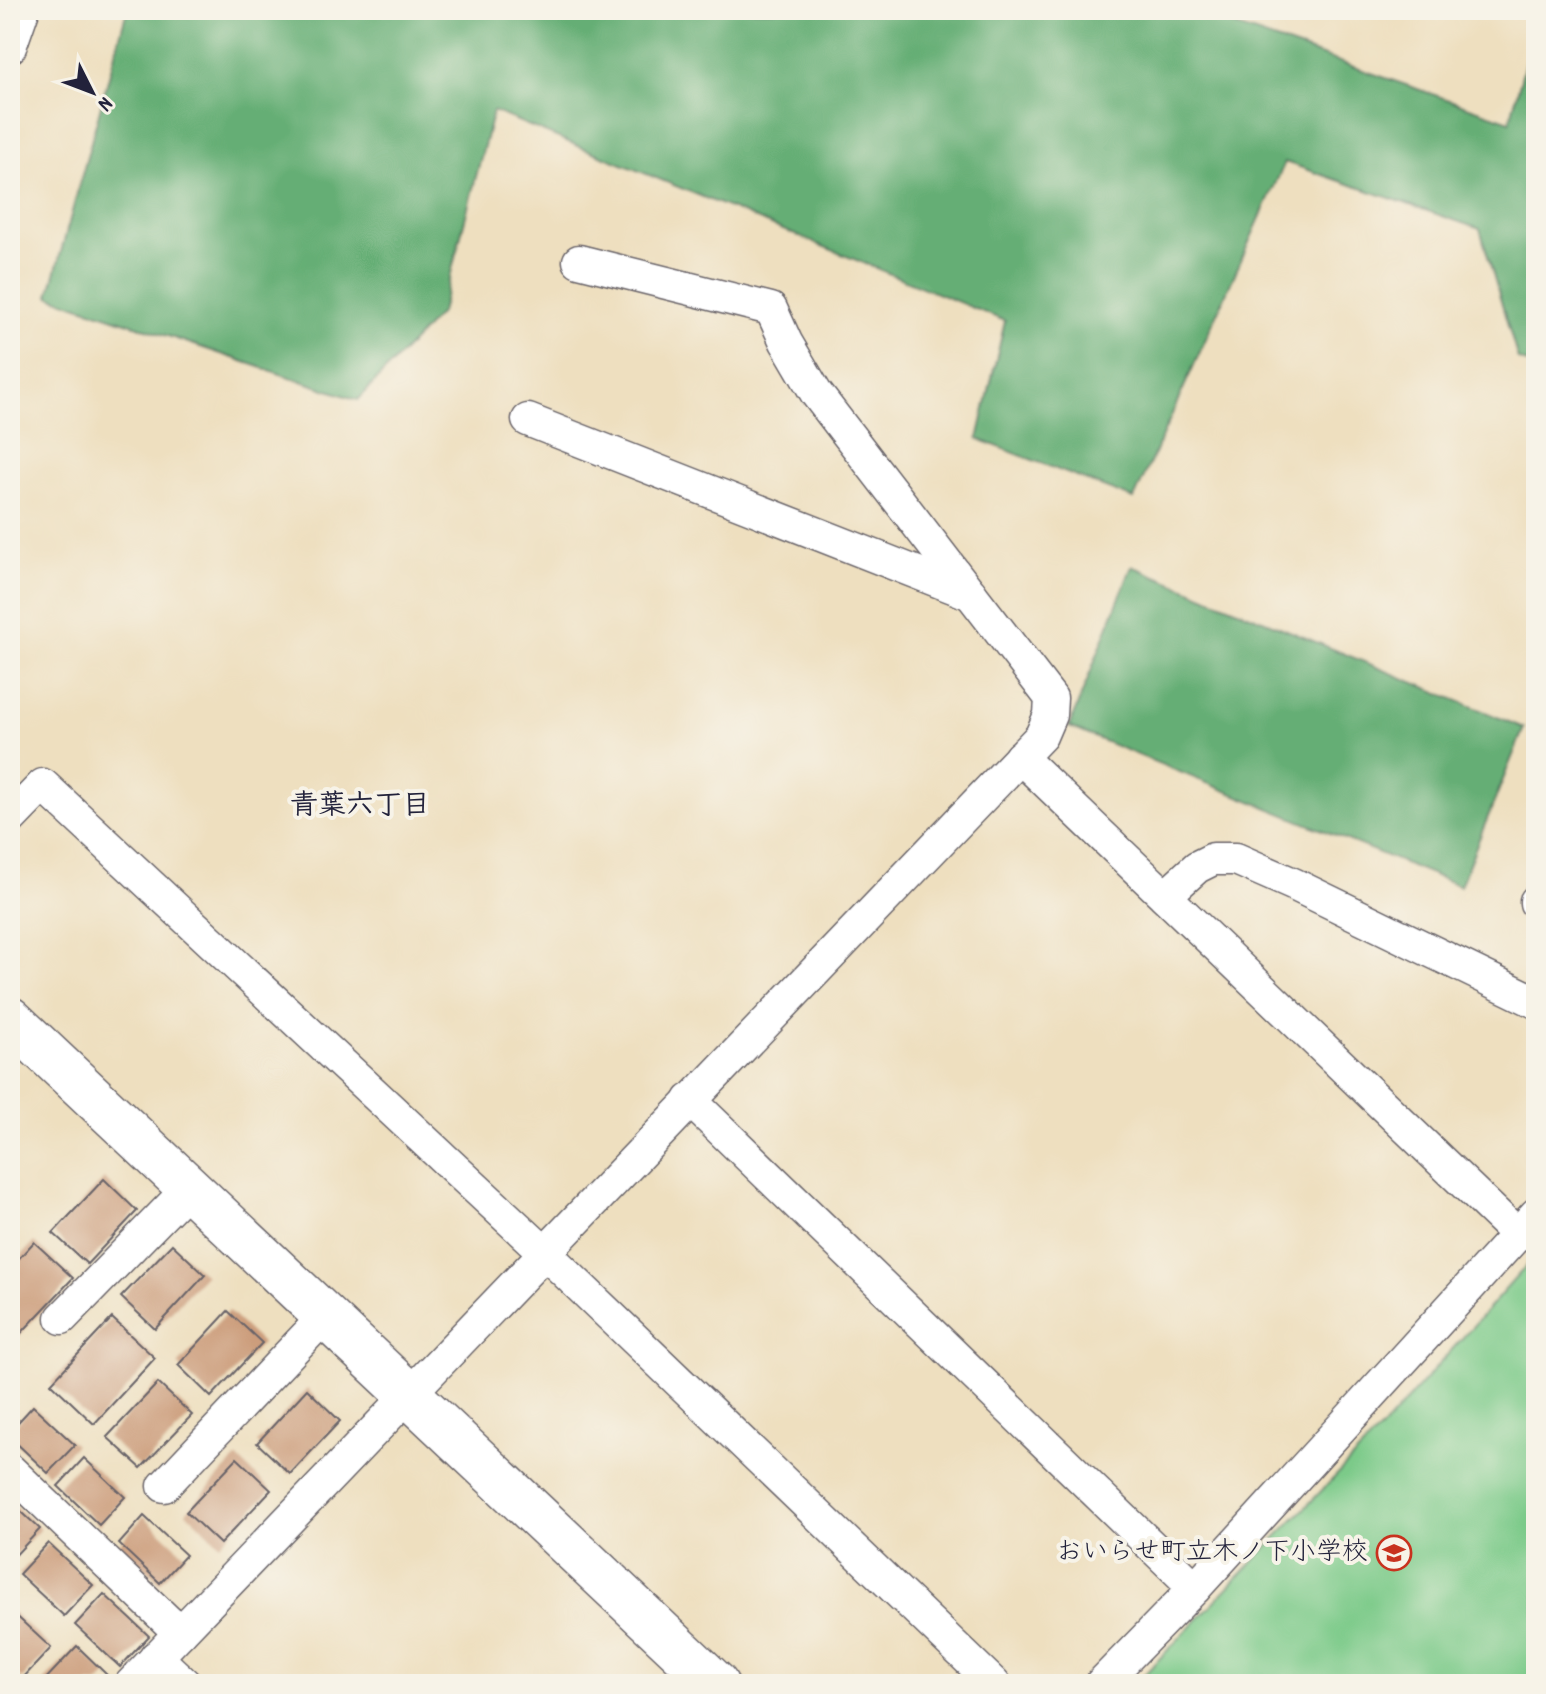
<svg xmlns="http://www.w3.org/2000/svg" width="1546" height="1694" viewBox="0 0 1546 1694" font-family="Dekko,'Klee One',sans-serif">
<rect width="100%" height="100%" fill="#f7f3e8"/>
<filter id="ink" filterUnits="userSpaceOnUse"><feTurbulence type="fractalNoise" baseFrequency=".0125" numOctaves="2"/><feDisplacementMap in="SourceGraphic" scale="16" xChannelSelector="R" yChannelSelector="G"/><feConvolveMatrix kernelMatrix="1 2 1 2 8 2 1 2 1" color-interpolation-filters="sRGB"/></filter>
<filter id="wash" filterUnits="userSpaceOnUse"><feTurbulence type="fractalNoise" baseFrequency=".006" numOctaves="4" result="noise"/><feDisplacementMap in="SourceGraphic" scale="32" xChannelSelector="R" yChannelSelector="G"/><feGaussianBlur stdDeviation="1.8" result="paint"/><feColorMatrix in="noise" values="0 0 0 0 0 0 0 0 0 0 0 0 0 0 0 0 0 1.4 0 .05"/><feComposite in="paint" operator="in"/></filter>
<g filter="url(#wash)">
<rect width="100%" height="100%" fill="#eedfbf"/>
<polygon fill="#7cca89" stroke="#4f7662" stroke-width="2" points="1536,1255 1536,1684 1135,1684 1385,1425"/>
<g fill="#65ae75" stroke="#446858" stroke-width="2">
<polygon points="127,10 1189,10 1510,121 1536,20 1536,366 1518,360 1480,229 1285,162 1134,499 978,439 1005,321 493,111 441,312 358,400 49,296"/>
<polygon points="1132,566 1524,728 1460,886 1069,727"/>
</g>
<g id="blocks">
<g fill="#cc9d7b">
<polygon points="104,1179 137,1211 87,1264 53,1233"/>
<polygon points="34,1242 73,1278 10,1345 10,1268"/>
<polygon points="172,1244 205,1275 155,1329 121,1297"/>
<polygon points="228,1311 262,1343 211,1397 178,1365"/>
<polygon points="112,1318 155,1358 94,1424 51,1383"/>
<polygon points="158,1383 192,1415 141,1468 107,1437"/>
<polygon points="307,1389 340,1421 290,1474 257,1443"/>
<polygon points="33,1406 75,1445 48,1473 10,1437 10,1431"/>
<polygon points="84,1458 125,1497 99,1525 58,1486"/>
<polygon points="237,1458 271,1490 220,1544 186,1512"/>
<polygon points="10,1501 40,1529 10,1561"/>
<polygon points="144,1516 186,1555 160,1583 119,1544"/>
<polygon points="48,1543 93,1585 64,1616 19,1574"/>
<polygon points="104,1594 149,1636 120,1667 75,1625"/>
<polygon points="10,1610 51,1648 22,1679 10,1667"/>
<polygon points="77,1646 107,1675 98,1684 41,1684"/>
</g>
</g>
</g>
<g filter="url(#ink)">
<use href="#blocks" fill-opacity="0" stroke="#696469" stroke-width="2"/>
<g fill="none" stroke-linecap="round" stroke-linejoin="round">
<g stroke="#696469" stroke-width="35">
<g id="street">
<polyline points="10,47 23,10"/>
<polyline points="528,420 971,594"/>
<polyline points="1020,757 1517,1234"/>
<polyline points="10,819 43,785 544,1252 994,1684"/>
<polyline points="1165,896 1197,867 1213,859 1236,859 1293,884 1536,1002"/>
<polyline points="1536,901 1536,903"/>
<polyline points="690,1100 1195,1588"/>
<polyline points="62,1318 190,1187"/>
<polyline points="10,1470 180,1633"/>
<polyline points="164,1486 327,1314"/>
<polyline points="156,1657 185,1684"/>
<polyline points="131,1684 1041,736 1050,715 1051,698 816,393 786,342 771,309 579,261"/>
<polyline points="1101,1684 1195,1588 1536,1214"/>
</g>
</g>
<g stroke="#696469" stroke-width="47">
<polyline id="secondary" points="10,1019 716,1684"/>
</g>
<use href="#street" stroke="#fff" stroke-width="32"/>
<use href="#secondary" stroke="#fff" stroke-width="44"/>
</g>
</g>
<defs>
<g id="school-ring" transform="scale(1.8)"><circle r="9.5" fill="#f7f3e8" stroke="#c8321e" stroke-width="1.5"/><path d="M0-5L7-2L0 1L-7-2ZM-4 1L0 2.5L4 1V4Q0 6-4 4Z" fill="#c8321e"/></g>
</defs>
<g fill-rule="evenodd">
<use href="#school-ring" x="1394" y="1553"/>
</g>
<g text-anchor="middle" dominant-baseline="central" stroke-width="8" stroke-linejoin="round" paint-order="stroke">
<g font-size="26" fill="#22223b" stroke="#f7f3e8" text-anchor="end">
<text x="1368" y="1553">おいらせ町立木ノ下小学校</text>
</g>
<g font-size="28" font-weight="bold" fill="#22223b" stroke="#f7f3e8">
<text x="360" y="808">青葉六丁目</text>
</g>
</g>
<rect width="1546" height="1694" fill="none" stroke="#f7f3e8" stroke-width="40"/>
<g transform="translate(92 92) rotate(132)" stroke="#f7f3e8" stroke-width="6" paint-order="stroke">
<path d="M0-6L14 30L0 20L-14 30Z" fill="#22223b"/>
<text y="-12" font-size="22" font-weight="bold" text-anchor="middle" fill="#22223b">N</text>
</g>
</svg>
